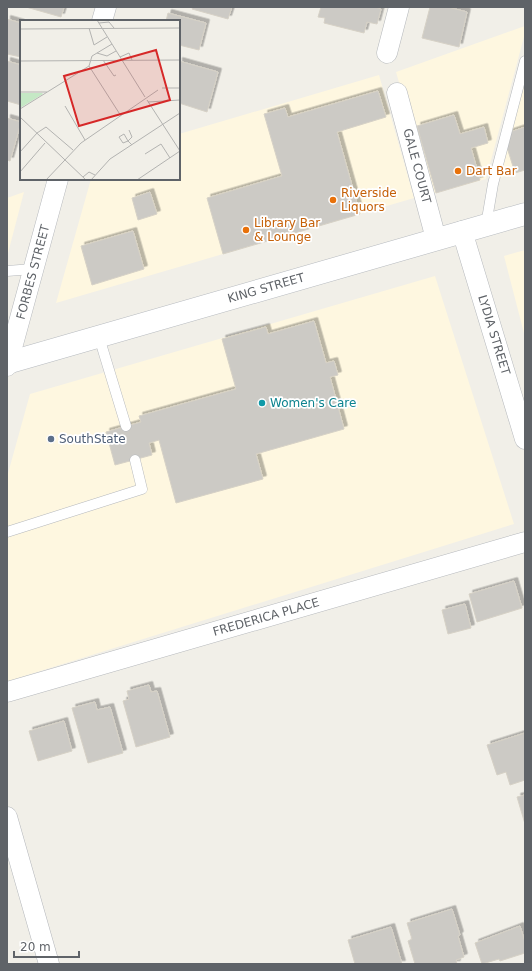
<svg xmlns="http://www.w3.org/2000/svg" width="532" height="971" viewBox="0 0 532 971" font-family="'DejaVu Sans',sans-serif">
<defs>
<filter id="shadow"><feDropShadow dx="3.5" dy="-3.5" stdDeviation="0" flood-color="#0004"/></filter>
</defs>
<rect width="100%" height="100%" fill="#f1efe8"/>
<g fill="#fef7e0">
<polygon points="525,26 525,33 486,179 431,194 396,72"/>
<polygon points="379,75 414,198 56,303 91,179 179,179 179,134"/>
<polygon points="525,75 525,170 497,179"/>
<polygon points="24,192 7,257 7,198"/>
<polygon points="525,250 525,337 504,256"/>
<polygon points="435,276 514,524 8,681 7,477 30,394"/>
</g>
<g fill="#cccac5" stroke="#d6d1c6" filter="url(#shadow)">
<polygon points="26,7 64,7 61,17"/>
<polygon points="193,7 232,7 228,19 192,9"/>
<polygon points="321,7 375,7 381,9 377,24 367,22 364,33 324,23 325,18 318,17"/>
<polygon points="430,7 448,7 467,12 459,47 422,38"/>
<polygon points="168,13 206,23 199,50 179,45 179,21 166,21"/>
<polygon points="7,19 21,23 21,57 7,54"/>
<polygon points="7,61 21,65 21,105 7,101"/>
<polygon points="179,61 218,72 207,112 179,103"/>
<polygon points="378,91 386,117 337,132 360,214 223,254 207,198 282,176 264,114 285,108 288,117"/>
<polygon points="454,115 460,134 484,127 488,143 471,148 480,180 436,193 417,126"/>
<polygon points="7,118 21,122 10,161 7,160"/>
<polygon points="525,127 525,170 515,173 506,144 510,132"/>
<polygon points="150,192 157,214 138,220 132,198"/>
<polygon points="133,231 144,269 92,285 81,246"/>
<polygon points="314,321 326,363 334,361 338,375 330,377 344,429 256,454 263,479 176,503 159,440 149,443 152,455 115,465 106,432 141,422 139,416 236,389 222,339 266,327 268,334"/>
<polygon points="514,581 522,608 477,622 469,594"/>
<polygon points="465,604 471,628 448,634 442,610"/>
<polygon points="149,685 151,692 157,691 170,737 136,747 123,701 129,699 127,691"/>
<polygon points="95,702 97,710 110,707 123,753 88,763 72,708"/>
<polygon points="64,721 72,751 38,761 29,731"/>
<polygon points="525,733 525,780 510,785 506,772 497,775 487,745"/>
<polygon points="525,795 525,824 517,797"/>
<polygon points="452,909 460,935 458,936 464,957 456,960 457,964 415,964 408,941 412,939 407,923"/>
<polygon points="520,926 525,942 525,953 500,961 499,959 482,964 475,943"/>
<polygon points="391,927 402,964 355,964 348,940"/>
</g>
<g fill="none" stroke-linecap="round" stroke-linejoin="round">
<g stroke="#b5b8bc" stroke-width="11">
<g id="lane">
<polyline points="486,225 493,184 525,61"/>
<polyline points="7,271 33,269"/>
<polyline points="99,337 126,426"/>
<polyline points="7,532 142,489 135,460"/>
</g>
</g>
<g stroke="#b5b8bc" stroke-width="21">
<g id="street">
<polyline points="102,21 106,7"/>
<polyline points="387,53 399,7"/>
<polyline points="397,93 436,239"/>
<polyline points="462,231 525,439"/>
<polyline points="7,366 58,179"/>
<polyline points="7,692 525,542"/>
<polyline points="7,817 49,964"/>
</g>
</g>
<g stroke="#b6babf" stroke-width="23">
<polyline id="secondary" points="7,363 525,214"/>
</g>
<use href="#lane" stroke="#fff" stroke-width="10"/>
<use href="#street" stroke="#fff" stroke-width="20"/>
<use href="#secondary" stroke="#fff" stroke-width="22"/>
</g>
<g fill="#e8710a" stroke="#fff" stroke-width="1.5">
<circle cx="458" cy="171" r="4"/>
<circle cx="333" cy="200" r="4"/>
<circle cx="246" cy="230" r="4"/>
</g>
<circle fill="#0f9aa8" stroke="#fff" stroke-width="1.5" cx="262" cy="403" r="4"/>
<circle fill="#5c6f8a" stroke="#fff" stroke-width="1.5" cx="51" cy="439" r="4"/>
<g text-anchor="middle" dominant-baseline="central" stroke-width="3.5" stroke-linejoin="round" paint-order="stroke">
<g font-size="12" fill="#5f6368" stroke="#fff">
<text transform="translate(417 166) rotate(75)">GALE COURT</text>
<text transform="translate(33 272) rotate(-75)">FORBES STREET</text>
<text transform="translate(266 288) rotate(-16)">KING STREET</text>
<text transform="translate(494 335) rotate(73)">LYDIA STREET</text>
<text transform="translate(266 617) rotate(-16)">FREDERICA PLACE</text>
</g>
<g font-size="12" fill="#c56008" stroke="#fff" text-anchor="start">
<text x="466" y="171">Dart Bar</text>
<text x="341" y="193">Riverside<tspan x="341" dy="14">Liquors</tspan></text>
<text x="254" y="223">Library Bar<tspan x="254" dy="14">&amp; Lounge</tspan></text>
</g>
<g font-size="12" fill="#0d838f" stroke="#fff" text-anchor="start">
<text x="270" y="403">Women's Care</text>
</g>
<g font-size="12" fill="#4e5e75" stroke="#fff" text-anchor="start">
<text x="59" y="439">SouthState</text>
</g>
</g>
<g transform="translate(20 20)">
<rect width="160" height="160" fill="#f1efe8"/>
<path d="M0 73H22L23 74 0 88Z" fill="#c5e8c5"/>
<path fill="none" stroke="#b3b3b1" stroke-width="1" d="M77 0 125 77M79 3 89 2 94 8M69 8 74 25 87 17M0 9 160 8M77 33 87 36 96 31M100 37 109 33 112 40M83 40 94 56 96 55M0 41 160 40M69 46 101 96M142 68H160M0 72H27M127 80 160 131M128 82 160 80M45 86 65 120M0 89 69 46 72 36 92 24M0 97 66 160M109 110 112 117 108 121 104 114 99 117 103 123 108 121 112 125M0 132 17 113 26 107 53 130M125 134 141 124 150 138M0 152 25 123M63 157 69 152 75 155M26 160 61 123 138 70M71 160 90 139 160 93M117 160 160 131"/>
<path fill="#d62828" fill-opacity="0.15" stroke="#d62828" stroke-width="2" d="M136 30 150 80 59 106 44 56Z"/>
<rect width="160" height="160" fill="none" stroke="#5f6368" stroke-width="2"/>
</g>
<rect width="532" height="971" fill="none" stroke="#5f6368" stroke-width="16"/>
<path d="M14 951v6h65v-6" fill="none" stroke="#5f6368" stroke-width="2"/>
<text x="20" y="951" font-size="12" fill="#5f6368" stroke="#ffffff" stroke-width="3" paint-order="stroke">20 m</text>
</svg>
